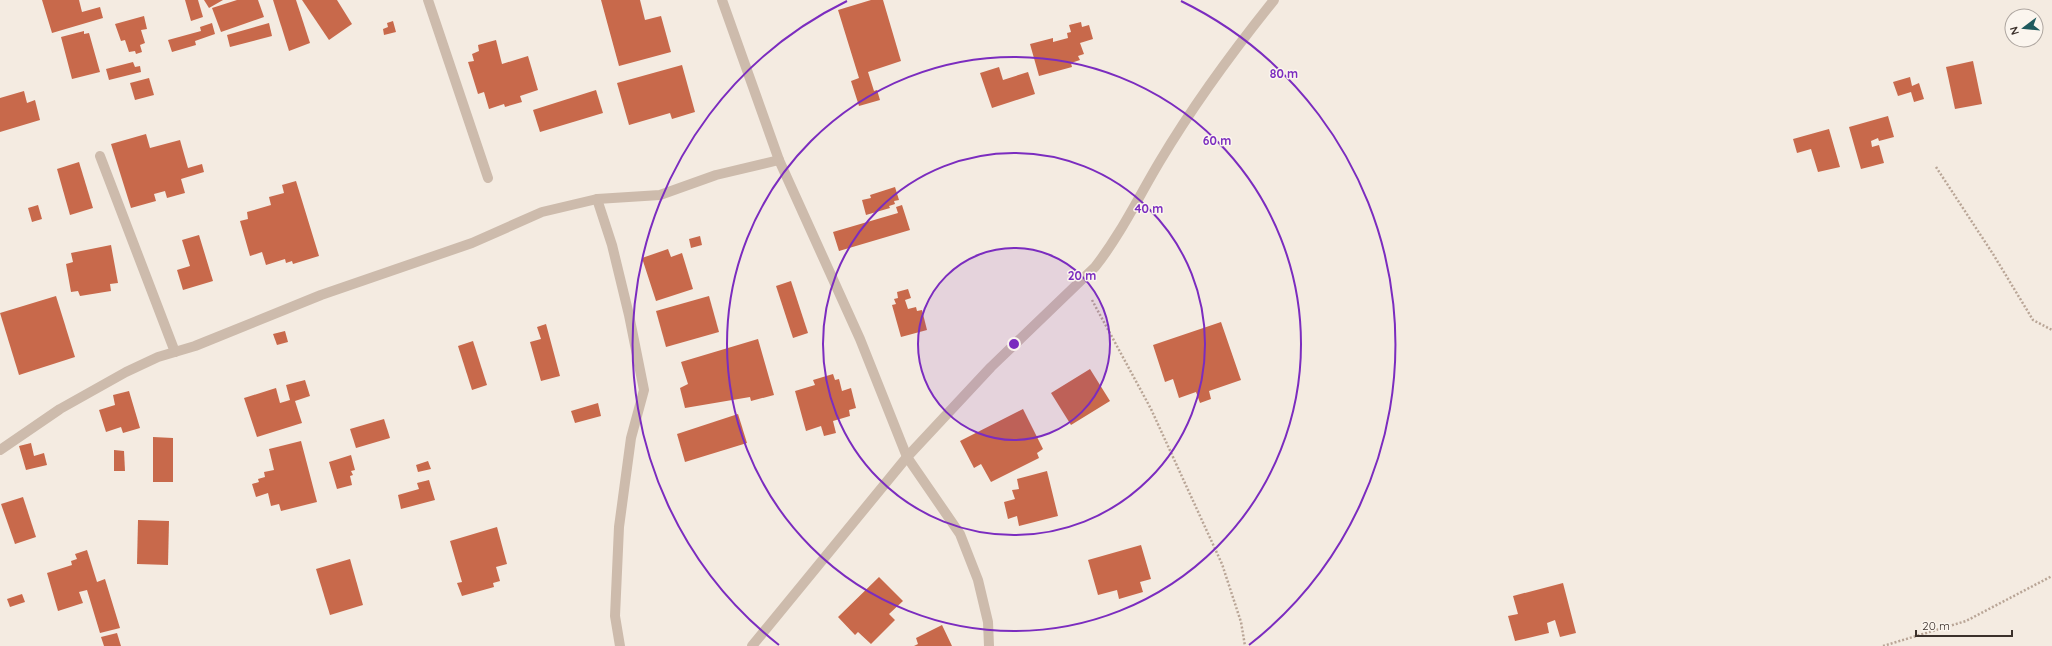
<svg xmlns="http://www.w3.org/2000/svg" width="2052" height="646" viewBox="0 0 2052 646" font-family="Quicksand,sans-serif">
<rect width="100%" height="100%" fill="#f4ebe1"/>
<g fill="#c8694b">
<polygon points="42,0 79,0 82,12 100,7 103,18 52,33"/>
<polygon points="185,0 198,0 203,17 191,21"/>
<polygon points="204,0 223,0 209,8"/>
<polygon points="237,0 258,0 264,17 221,32 212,8"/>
<polygon points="273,0 296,0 310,43 289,51"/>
<polygon points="302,0 337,0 352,24 329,40"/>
<polygon points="601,0 640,0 645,20 661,16 671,52 619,66"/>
<polygon points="871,0 883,0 901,61 868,72 874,91 877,90 880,100 859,106 851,81 859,78 838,10"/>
<polygon points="144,16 147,29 141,30 145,43 140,45 142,52 136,54 135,51 129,52 125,40 121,41 115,24"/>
<polygon points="393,21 396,32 384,35 383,29 388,27 387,23"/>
<polygon points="1081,22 1082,27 1089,25 1093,39 1080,43 1084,54 1078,56 1080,60 1071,63 1072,67 1039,76 1030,44 1053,38 1053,42 1068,38 1067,33 1071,32 1069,25"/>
<polygon points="212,23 215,34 195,41 196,45 172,52 168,40 201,31 200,27"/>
<polygon points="269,23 272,36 230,47 227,35"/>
<polygon points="84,31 84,34 89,33 100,72 72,79 61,37"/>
<polygon points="496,40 502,64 528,56 538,90 520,96 522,102 505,107 504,104 489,109 484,92 478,94 468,62 474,61 472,54 479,51 478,45"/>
<polygon points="1973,61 1982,104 1955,109 1946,67"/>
<polygon points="133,62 135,67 140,66 141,72 109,80 106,69"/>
<polygon points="682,65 695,112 672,119 670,113 629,125 617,83"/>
<polygon points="999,67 1003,80 1028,72 1035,94 992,108 980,73"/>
<polygon points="1910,77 1912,86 1919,83 1924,99 1914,102 1911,92 1898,96 1893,82"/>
<polygon points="149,78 154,95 135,100 130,83"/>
<polygon points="596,90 603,113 540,132 533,110"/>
<polygon points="24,91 27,103 35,100 40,120 0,132 0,98"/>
<polygon points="1888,116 1894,137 1879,141 1878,138 1871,141 1872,147 1879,145 1884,163 1861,169 1849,127"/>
<polygon points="1829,129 1840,167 1818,172 1811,149 1797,153 1793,139"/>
<polygon points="146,134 150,148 180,140 188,168 202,164 204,172 181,179 185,193 167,198 165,191 154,194 156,201 131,208 111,144"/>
<polygon points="79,162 93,208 70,215 57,169"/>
<polygon points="296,181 319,256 293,264 292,261 286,263 285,259 266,265 262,252 250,256 240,221 248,219 247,212 271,205 269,197 284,193 282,185"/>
<polygon points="895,187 899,200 894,201 895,204 889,206 890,208 866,215 862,200 871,198 870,195"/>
<polygon points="38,205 42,219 32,222 28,208"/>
<polygon points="902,205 910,230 839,251 833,232 898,213 896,207"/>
<polygon points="199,235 213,281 183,290 177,270 190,266 182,240"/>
<polygon points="700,236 702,245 691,248 689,239"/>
<polygon points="111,245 118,283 110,284 111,291 80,296 78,291 71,292 66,264 73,262 71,253"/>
<polygon points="668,249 671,257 682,253 693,289 656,301 642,258"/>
<polygon points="791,281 808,333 793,338 776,286"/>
<polygon points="908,289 911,298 905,300 908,309 916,307 917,311 922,310 927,330 901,337 892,305 896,304 894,299 898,298 897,292"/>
<polygon points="56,296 75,357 19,375 0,313"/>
<polygon points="709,296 719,332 666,347 656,311"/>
<polygon points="1221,322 1241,380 1209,391 1211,399 1200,403 1196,392 1179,398 1173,379 1165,382 1153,345"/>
<polygon points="546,324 560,376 541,381 530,342 541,339 537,327"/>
<polygon points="285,331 288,342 277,345 273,334"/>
<polygon points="758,339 774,395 751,401 750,397 685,408 680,388 688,384 681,362"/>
<polygon points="473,341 487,385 472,390 458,346"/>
<polygon points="1090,369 1110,401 1071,425 1051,393"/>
<polygon points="833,374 835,380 839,379 842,391 851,388 856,408 849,410 850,416 833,421 836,433 824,436 821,426 806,431 795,391 815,385 813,380"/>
<polygon points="305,380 310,396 295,401 302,423 257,437 244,398 276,388 280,403 290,400 286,385"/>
<polygon points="129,391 140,428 123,433 121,427 106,432 99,410 115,405 113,395"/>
<polygon points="598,403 601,416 575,423 571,411"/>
<polygon points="1023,409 1043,449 1037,453 1039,458 991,482 981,464 974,468 960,441"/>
<polygon points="738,414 747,443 685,462 677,434"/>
<polygon points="384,419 390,438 356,448 350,429"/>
<polygon points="153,437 173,438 173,482 153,482"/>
<polygon points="301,441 317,502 281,511 279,504 271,506 268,493 256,497 252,484 259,482 258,479 265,477 264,472 274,470 269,449"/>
<polygon points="31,443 34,456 44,453 47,465 26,470 19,446"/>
<polygon points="114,450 124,451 125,471 114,471"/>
<polygon points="351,455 355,470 351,471 353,475 350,476 352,485 337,489 329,462"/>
<polygon points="428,461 431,469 418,472 416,465"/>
<polygon points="1047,471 1058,516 1019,526 1017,516 1008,519 1004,502 1015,499 1012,490 1019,489 1017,479"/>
<polygon points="429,480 435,500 401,509 398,495 419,489 417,483"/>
<polygon points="23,497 36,537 15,544 1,504"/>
<polygon points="138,520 169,521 168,565 137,564"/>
<polygon points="497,527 507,564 496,567 500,581 493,583 494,587 462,596 457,583 462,582 450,541"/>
<polygon points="1141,545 1151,579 1140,582 1143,592 1119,599 1117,590 1098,595 1088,560"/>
<polygon points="87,550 97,582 105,579 120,628 100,633 87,590 79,592 83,603 58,611 47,573 72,565 71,561 77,559 75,554"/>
<polygon points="350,559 363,605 330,615 316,569"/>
<polygon points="879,577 903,601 889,614 895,620 871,644 858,632 855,635 838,617"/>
<polygon points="1563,583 1576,633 1560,637 1555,620 1547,623 1549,633 1515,641 1508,616 1518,614 1513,596"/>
<polygon points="22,594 25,602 10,607 7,599"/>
<polygon points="942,625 952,646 914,646 918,644 916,638"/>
<polygon points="117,633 121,646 104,646 101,637"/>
</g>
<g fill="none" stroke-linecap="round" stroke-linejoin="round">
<g stroke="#b9a596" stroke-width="2.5" stroke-dasharray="2 2" stroke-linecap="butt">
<polyline points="1936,167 1993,254 2033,320 2052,330"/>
<polyline points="1092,300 1151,409 1200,516 1222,564 1241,622 1245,646"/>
<polyline points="1883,646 1966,621 2052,576"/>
</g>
<g stroke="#cdbbac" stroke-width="10">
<polyline points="428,0 488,178"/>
<polyline points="722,0 779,160 860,339 907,457 960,534 978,580 988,622 989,646"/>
<polyline points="100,156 175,352"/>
<polyline points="597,199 612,245 629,315 644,390 631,438 619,527 615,616 620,646"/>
<polyline points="0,450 60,409 126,372 158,357 195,346 321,295 472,243 542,212 597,199 660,195 716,175 779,160"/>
<path d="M752 646 907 457 991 367 1095 267C1121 234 1139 196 1160 161 1194 104 1233 51 1274 0"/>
</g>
</g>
<circle cx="1014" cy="344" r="96" fill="#7b2cbf" fill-opacity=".12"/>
<g fill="none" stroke="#7b2cbf" stroke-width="2">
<circle cx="1014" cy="344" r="96"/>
<circle cx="1014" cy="344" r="191"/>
<circle cx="1014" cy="344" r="287"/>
<path d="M779 645A382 382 0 0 1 847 1M1181 1A382 382 0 0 1 1249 645"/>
</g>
<circle cx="1014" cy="344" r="6" fill="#7b2cbf" stroke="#fbf5ee" stroke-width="2"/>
<g font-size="12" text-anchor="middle" font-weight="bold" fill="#7b2cbf" stroke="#fbf5ee" stroke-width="3" stroke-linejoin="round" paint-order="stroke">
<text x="1284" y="78">80 m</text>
<text x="1217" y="145">60 m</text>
<text x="1149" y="213">40 m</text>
<text x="1082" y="280">20 m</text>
</g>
<g transform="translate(2024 28) rotate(254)"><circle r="19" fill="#fbf5ee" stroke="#aea6a0"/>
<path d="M0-3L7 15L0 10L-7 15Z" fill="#1f5a5e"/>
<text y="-6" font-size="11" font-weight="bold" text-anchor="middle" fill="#3b302b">N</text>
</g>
<path d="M1916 630v6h96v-6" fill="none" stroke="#3b302b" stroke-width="2"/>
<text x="1922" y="630" font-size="12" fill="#3b302b" stroke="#fbf5ee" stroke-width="3" paint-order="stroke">20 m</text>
</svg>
